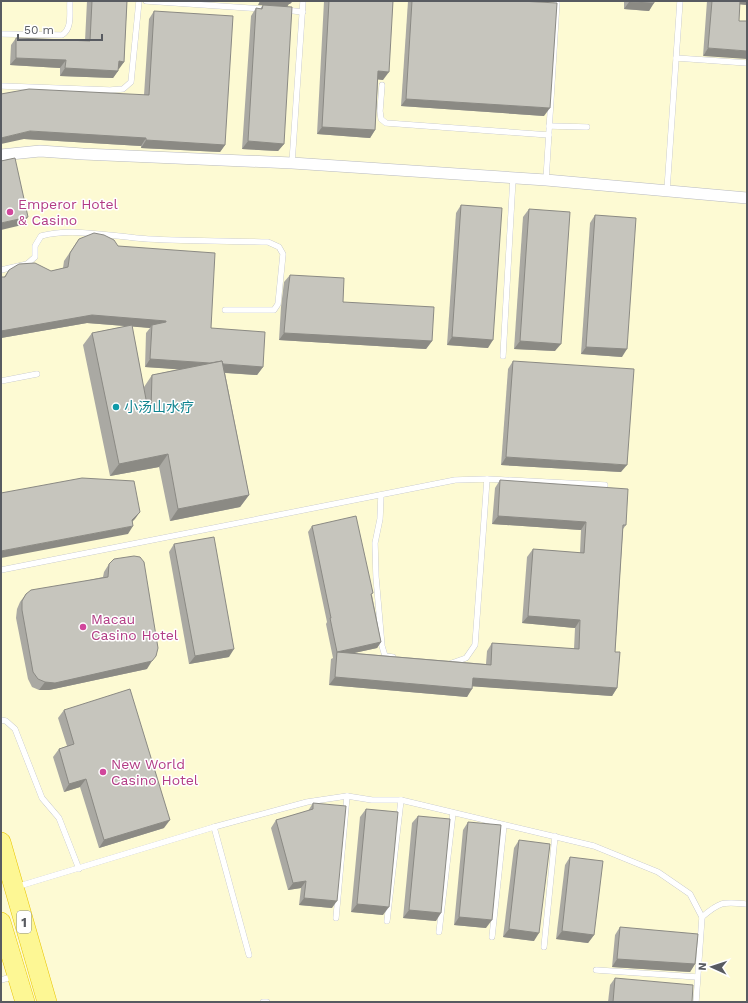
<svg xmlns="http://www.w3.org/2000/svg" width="748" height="1003" viewBox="0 0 748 1003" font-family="'Work Sans','Noto Sans SC',sans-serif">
<rect width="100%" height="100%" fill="#ecebdf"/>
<rect fill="#fdfad3" x="1" y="1" width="746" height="1001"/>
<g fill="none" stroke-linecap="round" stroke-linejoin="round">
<g stroke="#b7b9bf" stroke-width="6">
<g id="service">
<polyline points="146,1 262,9"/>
<polyline points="285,10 303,12"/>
<path d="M1 34 62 35C73 28 69 12 70 1"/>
<polyline points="676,58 747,63"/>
<polyline points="382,85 380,111 381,119 386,123 549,135"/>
<polyline points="1,86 110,90 123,89 131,82 139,1"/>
<polyline points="549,126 587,127"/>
<polyline points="292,163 303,1"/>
<polyline points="546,180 557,1"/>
<polyline points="667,190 680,1"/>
<path d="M1 270 27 264 35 257V246L41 236C73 227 115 237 148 239 188 241 228 241 268 242L279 247 283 254 278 304 274 310H225"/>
<polyline points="503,356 513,178"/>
<polyline points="1,381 37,374"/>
<polyline points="381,495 380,519 375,543 376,577 382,646 385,656 393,657"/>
<polyline points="1,570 455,480 487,479 605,485"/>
<polyline points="449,664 466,658 475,645 487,479"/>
<polyline points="1,720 6,721 15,729 42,798 59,818 79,869"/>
<polyline points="214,827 249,955"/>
<polyline points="16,887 214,827 307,802 347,796 372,800 401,800 594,846 658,872 690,894 702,917 696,1002"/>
<path d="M702 917C721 901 723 902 747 904"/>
<polyline points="336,918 347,796"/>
<polyline points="387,921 401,800"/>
<polyline points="439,932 453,813"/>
<polyline points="492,937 504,825"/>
<polyline points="544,947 555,836"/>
<polyline points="596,970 697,977"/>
<polyline points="1,980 15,976"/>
<polyline points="263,1002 267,1002"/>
</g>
</g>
<g stroke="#b7b9bf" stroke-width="12">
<polyline id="minor" points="1,155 40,151 83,154 292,163 546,180 747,198"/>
</g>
<g stroke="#e9c501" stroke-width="20">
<g id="trunk">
<polyline points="1,842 47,1002"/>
<polyline points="1,922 25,1002"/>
</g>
</g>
<use href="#service" stroke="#fff" stroke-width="5.5"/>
<use href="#minor" stroke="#fff" stroke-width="11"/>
<use href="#trunk" stroke="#fdf794" stroke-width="19"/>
</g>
<g fill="#aaa9a3" fill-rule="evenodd">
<polygon points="87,1 127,1 124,62 118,69 118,71 113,78 60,76 60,68 10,65 11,45 16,38 85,41"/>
<polygon points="324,1 393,1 383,80 378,79 375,130 370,138 317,134"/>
<polygon points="408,1 520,1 544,116 401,106"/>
<polygon points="624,1 654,1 649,11 624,9"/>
<polygon points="707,1 747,1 747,5 740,4 703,56"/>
<polygon points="263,5 284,144 278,151 242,149 251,16 256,8 260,9"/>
<polygon points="154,11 225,145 220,152 141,148 141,146 24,139 144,95 149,19"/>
<polygon points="461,205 488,348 447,345 456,213"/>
<polygon points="529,209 555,351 514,349 523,217"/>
<polygon points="595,215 622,357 581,354 590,223"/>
<path d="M79 239 118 246 211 328 263 367 257 375 225 373 249 495 240 507 170 521 159 467 110 476 83 345 92 333 126 326 87 323 1 338V277H4L9 270 51 271 63 268 64 261ZM132 326 150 328 146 333 145 367 180 369 152 375 144 387V389Z"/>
<polygon points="290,275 343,302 432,341 426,349 279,340 281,307 284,282"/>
<polygon points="513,361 621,472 501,465 508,369"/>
<polygon points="500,480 626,525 623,529 615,652 617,688 612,696 472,686 467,697 329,685 331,659 333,658 326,624 327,622 308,532 312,526 372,595 381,642 377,648 354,653 486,664 487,651 492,643 574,649 575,628 522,623 527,557 533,549 580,553 581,530 492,524 495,488"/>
<polygon points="174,544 229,657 189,664 169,552"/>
<polygon points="109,564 147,669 49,690 39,690 32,687 28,679 16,618 17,609 20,602 26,594 103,577 104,572"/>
<polygon points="64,710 164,828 99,848 80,787 64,792 53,757 59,749 67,746 58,718"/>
<polygon points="313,803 332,908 299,905 301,888 288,890 271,828 276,820 308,811"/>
<polygon points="366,809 383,915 351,912 360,817"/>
<polygon points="418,816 436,921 403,918 412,823"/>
<polygon points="468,822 486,928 454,925 463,830"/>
<polygon points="519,840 534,941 503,937 514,848"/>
<polygon points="570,857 594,935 588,943 556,939 565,865"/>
<polygon points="620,927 695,964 690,972 612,967 615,935"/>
<polygon points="615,978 692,1002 608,1002 610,985"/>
</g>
<g fill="#8b8a84">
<polygon points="260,1 293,1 290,4 289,4 287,7 258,5"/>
<polygon points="737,1 747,1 747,5 735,4"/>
<polygon points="629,2 654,3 649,11 624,9"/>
<polygon points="708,48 747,51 747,59 703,56"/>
<polygon points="16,58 66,60 60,68 10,65"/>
<polygon points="119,61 124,62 119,69 113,69"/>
<polygon points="65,68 118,71 113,78 60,76"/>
<polygon points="378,71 389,72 383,80 373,79"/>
<polygon points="406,99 550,108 544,116 401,106"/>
<polygon points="322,127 375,130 370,138 317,134"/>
<polygon points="30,131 146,138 141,146 24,139 1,144 1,138"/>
<polygon points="146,140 225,145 220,152 141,148"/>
<polygon points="248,141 284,144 278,151 242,149"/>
<polygon points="28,217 22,225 1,230 1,223"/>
<polygon points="92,315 166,321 161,329 152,325 150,328 87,323 1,338 1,331"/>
<polygon points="284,333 432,341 426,349 279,340"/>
<polygon points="452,337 493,340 488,348 447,345"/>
<polygon points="520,341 561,344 555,351 514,349"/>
<polygon points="586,347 627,349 622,357 581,354"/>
<polygon points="150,359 263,367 257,375 145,367"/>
<polygon points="168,454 159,467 110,476 119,464"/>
<polygon points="506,457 627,465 621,472 501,465"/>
<polygon points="249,495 240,507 170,521 178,509"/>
<polygon points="140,512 135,519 127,527 132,520"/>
<polygon points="498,516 586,522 581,530 492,524"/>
<polygon points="133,526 128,534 1,558 1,551"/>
<polygon points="528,616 580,620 575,628 522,623"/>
<polygon points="381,642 377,648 336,657 337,652"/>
<polygon points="234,649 229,657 189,664 195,656"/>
<polygon points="152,661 147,669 49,690 39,690 45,682"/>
<polygon points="335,677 472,689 467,697 329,685"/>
<polygon points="473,678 617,688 612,696 468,686"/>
<polygon points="86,779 80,787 64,792 69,784"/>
<polygon points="170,820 164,828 99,848 104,840"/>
<polygon points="306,881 301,888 288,890 293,883"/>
<polygon points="304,898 337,901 332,908 299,905"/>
<polygon points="357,904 389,907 383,915 351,912"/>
<polygon points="409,910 441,913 436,921 403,918"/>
<polygon points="459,917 492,920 486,928 454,925"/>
<polygon points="509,929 539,933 534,941 503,937"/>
<polygon points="562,931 594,935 588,943 556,939"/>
<polygon points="617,959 695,964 690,972 612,967"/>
</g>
<g fill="#c6c5bd" stroke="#8b8a84">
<polygon points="92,1 127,1 124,62 119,61 118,71 65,68 66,60 16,58 16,38 90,41"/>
<polygon points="329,1 393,1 389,72 378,71 375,130 322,127"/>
<polygon points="412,1 520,1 557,3 550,108 406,99"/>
<polygon points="629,1 654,1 654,3 629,2"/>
<polygon points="712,1 740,1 739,21 747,21 747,51 708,48"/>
<polygon points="263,5 292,7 284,144 248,141 256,8 262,9"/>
<polygon points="154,11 233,16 225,145 146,140 146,138 30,131 1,138 1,94 29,89 149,95"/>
<polygon points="15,158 28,217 1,223 1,161"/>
<polygon points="461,205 502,208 493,340 452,337"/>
<polygon points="529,209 570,212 561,344 520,341"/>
<polygon points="595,215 636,218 627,349 586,347"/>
<polygon points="94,233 104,235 114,240 118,246 215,253 211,328 265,332 263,367 223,364 222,361 210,363 150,359 152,325 166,322 166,321 92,315 1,331 1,277 5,277 9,270 19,264 35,263 51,271 68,267 70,253 79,239"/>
<polygon points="290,275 344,278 343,302 434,307 432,341 284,333 287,299"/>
<polygon points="132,325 148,410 151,410 152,375 222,361 249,495 178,509 168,454 119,464 92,333"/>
<polygon points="513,361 634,369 627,465 506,457"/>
<polygon points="82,478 134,481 140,512 132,520 133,526 1,551 1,493"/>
<polygon points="500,480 628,489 626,525 623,525 615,652 620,652 617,688 473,678 472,689 335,677 337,652 491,665 492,643 579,649 580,620 528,616 533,549 584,553 586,522 498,516"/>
<polygon points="356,516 373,593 371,594 381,642 337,652 330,618 331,618 312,526"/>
<polygon points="214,537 234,649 195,656 174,544"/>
<polygon points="134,556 140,557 144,562 158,648 156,656 152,661 55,683 45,682 38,679 33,672 22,610 22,601 26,594 31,590 108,577 109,564 114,559"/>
<polygon points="130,689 170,820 104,840 86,779 69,784 59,749 74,744 64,710"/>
<polygon points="313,803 346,806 337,901 304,898 306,881 293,883 276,820 313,809"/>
<polygon points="366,809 398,812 389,907 357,904"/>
<polygon points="418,816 450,819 441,913 409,910"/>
<polygon points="468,822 501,825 492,920 459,917"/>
<polygon points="519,840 550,844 539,933 509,929"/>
<polygon points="570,857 603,861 594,935 562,931"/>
<polygon points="620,927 698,934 695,964 617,959"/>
<polygon points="615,978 693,985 692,1002 613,1002"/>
</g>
<g fill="#d1479c" stroke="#fff" stroke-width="1.5">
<circle cx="10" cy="212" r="4"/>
<circle cx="83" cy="627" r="4"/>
<circle cx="103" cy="772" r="4"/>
</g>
<circle fill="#0f9aa8" stroke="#fff" stroke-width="1.5" cx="116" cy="407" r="4"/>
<g text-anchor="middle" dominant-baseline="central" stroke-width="3" stroke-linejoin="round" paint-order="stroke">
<rect fill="#fff" stroke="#8a8c90" stroke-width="1" x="17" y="911" width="14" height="22" rx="3"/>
<g font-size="13" font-weight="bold" fill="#585b61">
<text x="24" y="922">1</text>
</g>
<g font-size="14" fill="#b23c85" stroke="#fff" text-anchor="start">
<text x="18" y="204">Emperor Hotel<tspan x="18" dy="16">&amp; Casino</tspan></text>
<text x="91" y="619">Macau<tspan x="91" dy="16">Casino Hotel</tspan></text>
<text x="111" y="764">New World<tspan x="111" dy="16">Casino Hotel</tspan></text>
</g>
<g font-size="14" fill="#0d838f" stroke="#fff" text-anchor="start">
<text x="124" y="407">小汤山水疗</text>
</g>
</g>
<rect width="748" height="1003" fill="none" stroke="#585b61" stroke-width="4"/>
<g transform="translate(712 967) rotate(273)" stroke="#ffffff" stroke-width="3" paint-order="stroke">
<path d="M0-3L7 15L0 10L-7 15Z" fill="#585b61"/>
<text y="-6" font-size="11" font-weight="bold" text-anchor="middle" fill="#585b61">N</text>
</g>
<path d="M18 34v6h84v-6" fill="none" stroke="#585b61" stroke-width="2"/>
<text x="24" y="34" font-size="12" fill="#585b61" stroke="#ffffff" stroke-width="3" paint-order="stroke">50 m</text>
</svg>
